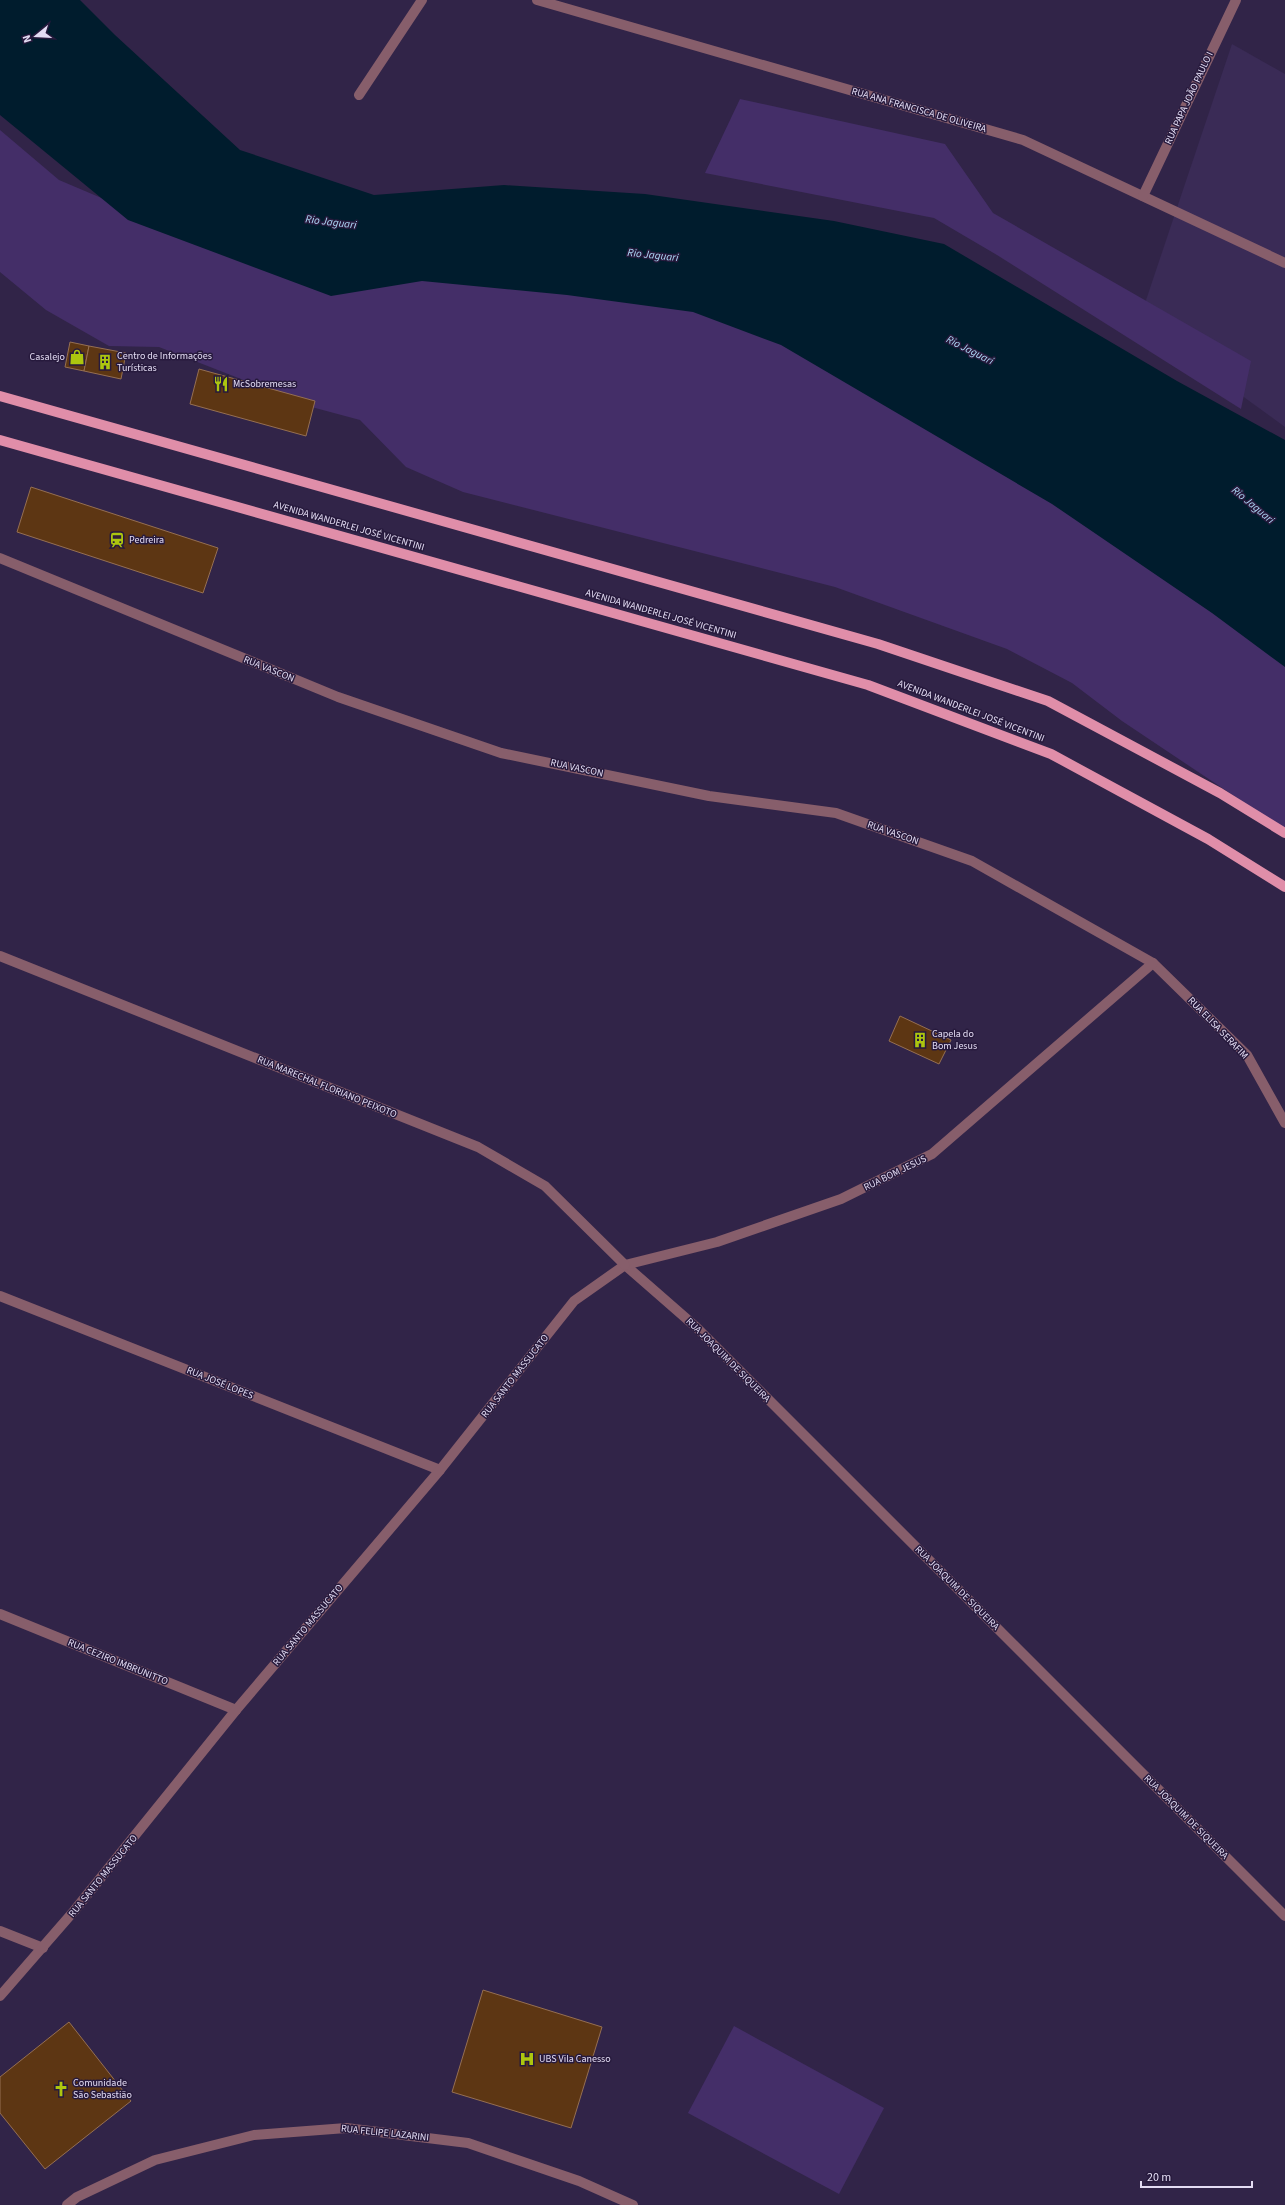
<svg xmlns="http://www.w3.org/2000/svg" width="1285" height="2205" viewBox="0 0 1285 2205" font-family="'Source Sans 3',sans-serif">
<rect width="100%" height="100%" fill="#312448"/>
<polygon fill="#3a2b56" points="1232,44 1285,74 1285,427 1139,321"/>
<g fill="#442e68">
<polygon points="740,99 945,144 993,213 1251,361 1241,409 997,255 934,218 705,173"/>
<polygon points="0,130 59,180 165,225 731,305 1160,548 1285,654 1285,830 1122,721 1072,683 1007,649 835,587 463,492 406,467 360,420 293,402 246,381 159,347 109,346 46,310 0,272"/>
<polygon points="734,2026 884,2108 839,2194 688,2113"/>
</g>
<polygon fill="#001c2d" points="0,0 80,0 115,35 240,150 374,195 504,185 645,194 834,221 944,244 1177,381 1285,440 1285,667 1212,613 1052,504 781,345 693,312 567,295 422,281 331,296 128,220 0,115"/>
<g fill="#5d3613" stroke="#956f52">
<polygon points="70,342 89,346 84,371 65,367"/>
<polygon points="89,346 126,353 121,379 84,371"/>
<polygon points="199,369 315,401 306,436 190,404"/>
<polygon points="31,487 218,548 203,593 17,532"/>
<polygon points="900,1016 951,1040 939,1064 889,1041"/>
<polygon points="483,1990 602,2027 571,2128 452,2092"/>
<polygon points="69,2022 131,2101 45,2169 0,2113 0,2077"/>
</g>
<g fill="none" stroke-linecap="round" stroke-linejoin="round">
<polyline stroke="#875e6b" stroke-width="10" points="359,95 422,0"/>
<g stroke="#875e6b" stroke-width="10">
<polyline points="537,0 1023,140 1285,263"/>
<polyline points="1143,196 1236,0"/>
<polyline points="1153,963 1247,1055 1285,1123"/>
<polyline points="625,1265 696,1327 1285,1916"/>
<polyline points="0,1296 440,1470"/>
<polyline points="0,1614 236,1710"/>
<polyline points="0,1931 43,1948"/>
<polyline points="67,2205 77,2197 155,2160 254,2135 346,2128 468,2143 579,2181 633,2205"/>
</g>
<g stroke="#875e6b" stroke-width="10">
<polyline points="0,558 338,697 501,753 709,796 836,813 972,861 1153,963 932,1154 841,1199 717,1242 625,1265 574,1301 440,1470 236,1710 74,1911 0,1996"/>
<polyline points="0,956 478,1147 545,1186 625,1265"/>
</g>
<g stroke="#e08ea9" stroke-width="10">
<polyline points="0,396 878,644 1048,701 1220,793 1285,833"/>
<polyline points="0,440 868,685 1051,754 1208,839 1285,887"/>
</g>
</g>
<defs>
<g id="shop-bare" transform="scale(1.2)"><path d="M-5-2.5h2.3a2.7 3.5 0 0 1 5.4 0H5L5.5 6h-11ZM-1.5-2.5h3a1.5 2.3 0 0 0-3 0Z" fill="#adc60f" stroke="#271a3d" stroke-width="2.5" paint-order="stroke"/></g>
<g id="building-bare" transform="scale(1.2)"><path d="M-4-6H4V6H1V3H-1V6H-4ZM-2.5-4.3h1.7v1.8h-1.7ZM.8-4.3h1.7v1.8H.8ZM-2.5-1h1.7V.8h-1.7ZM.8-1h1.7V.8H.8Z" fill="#adc60f" stroke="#271a3d" stroke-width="2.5" paint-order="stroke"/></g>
<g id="restaurant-bare" transform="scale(1.2)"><path d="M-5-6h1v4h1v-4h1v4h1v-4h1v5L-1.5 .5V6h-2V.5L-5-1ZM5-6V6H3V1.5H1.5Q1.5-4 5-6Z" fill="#adc60f" stroke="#271a3d" stroke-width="2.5" paint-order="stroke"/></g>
<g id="station-bare" transform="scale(1.2)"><path d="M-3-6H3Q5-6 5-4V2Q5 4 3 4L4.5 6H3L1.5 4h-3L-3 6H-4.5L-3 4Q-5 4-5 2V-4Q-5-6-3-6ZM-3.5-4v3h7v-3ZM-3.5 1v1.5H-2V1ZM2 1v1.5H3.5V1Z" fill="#adc60f" stroke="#271a3d" stroke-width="2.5" paint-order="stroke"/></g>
<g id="hospital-bare" transform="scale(1.2)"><path d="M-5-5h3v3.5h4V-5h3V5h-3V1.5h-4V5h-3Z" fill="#adc60f" stroke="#271a3d" stroke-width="2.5" paint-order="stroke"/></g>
<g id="church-bare" transform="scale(1.2)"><path d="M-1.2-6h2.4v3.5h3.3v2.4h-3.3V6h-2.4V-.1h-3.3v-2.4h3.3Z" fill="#adc60f" stroke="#271a3d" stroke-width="2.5" paint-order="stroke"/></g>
</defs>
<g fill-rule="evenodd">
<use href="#shop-bare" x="77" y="357"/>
<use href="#building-bare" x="105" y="362"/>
<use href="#restaurant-bare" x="221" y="384"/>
<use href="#station-bare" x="117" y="540"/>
<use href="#building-bare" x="920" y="1040"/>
<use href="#hospital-bare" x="527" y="2059"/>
<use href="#church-bare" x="61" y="2089"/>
</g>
<g text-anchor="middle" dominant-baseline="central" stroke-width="3" stroke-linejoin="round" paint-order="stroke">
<g font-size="10" fill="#e3dcf3" stroke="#271a3d">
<text transform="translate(1189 98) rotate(-65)">RUA PAPA JOÃO PAULO I</text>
<text transform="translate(919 110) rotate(16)">RUA ANA FRANCISCA DE OLIVEIRA</text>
<text transform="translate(349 526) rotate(16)">AVENIDA WANDERLEI JOSÉ VICENTINI</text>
<text transform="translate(661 614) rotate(16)">AVENIDA WANDERLEI JOSÉ VICENTINI</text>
<text transform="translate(269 669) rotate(22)">RUA VASCON</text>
<text transform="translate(971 711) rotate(21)">AVENIDA WANDERLEI JOSÉ VICENTINI</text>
<text transform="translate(577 768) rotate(12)">RUA VASCON</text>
<text transform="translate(893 833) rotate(19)">RUA VASCON</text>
<text transform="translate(1218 1028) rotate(46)">RUA ELISA SERAFIM</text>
<text transform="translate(327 1087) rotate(22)">RUA MARECHAL FLORIANO PEIXOTO</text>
<text transform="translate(895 1173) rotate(-26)">RUA BOM JESUS</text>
<text transform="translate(728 1360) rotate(45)">RUA JOAQUIM DE SIQUEIRA</text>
<text transform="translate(515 1376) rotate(-52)">RUA SANTO MASSUCATO</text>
<text transform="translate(220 1383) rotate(22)">RUA JOSÉ LOPES</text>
<text transform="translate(957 1588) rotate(45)">RUA JOAQUIM DE SIQUEIRA</text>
<text transform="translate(308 1625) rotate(-50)">RUA SANTO MASSUCATO</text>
<text transform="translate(118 1662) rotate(22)">RUA CEZIRO IMBRUNITTO</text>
<text transform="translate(1186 1817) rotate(45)">RUA JOAQUIM DE SIQUEIRA</text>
<text transform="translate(103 1876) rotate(-51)">RUA SANTO MASSUCATO</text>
<text transform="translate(385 2133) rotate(6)">RUA FELIPE LAZARINI</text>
</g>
<g font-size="10" fill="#e3dcf3" stroke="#271a3d" text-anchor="start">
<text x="117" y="356">Centro de Informações<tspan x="117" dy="12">Turísticas</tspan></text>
<text x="65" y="357" text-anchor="end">Casalejo</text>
<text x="233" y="384">McSobremesas</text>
<text x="129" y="540">Pedreira</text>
<text x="932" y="1034">Capela do<tspan x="932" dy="12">Bom Jesus</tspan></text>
<text x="539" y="2059">UBS Vila Canesso</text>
<text x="73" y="2083">Comunidade<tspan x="73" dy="12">São Sebastião</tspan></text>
</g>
<g font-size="11" font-style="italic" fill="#afdaf8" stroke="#271a3d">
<text transform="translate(331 222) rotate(7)">Rio Jaguari</text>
<text transform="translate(653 255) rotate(6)">Rio Jaguari</text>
<text transform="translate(970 350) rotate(27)">Rio Jaguari</text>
<text transform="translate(1253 505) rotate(40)">Rio Jaguari</text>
</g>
</g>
<g transform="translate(36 36) rotate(252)" stroke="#271a3d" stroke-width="3" paint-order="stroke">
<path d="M0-3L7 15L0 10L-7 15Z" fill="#e3dcf3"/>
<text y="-6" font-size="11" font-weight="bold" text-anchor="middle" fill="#e3dcf3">N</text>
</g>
<path d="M1141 2181v6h111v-6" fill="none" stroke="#e3dcf3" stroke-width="2"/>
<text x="1147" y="2181" font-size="12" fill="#e3dcf3" stroke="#271a3d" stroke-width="3" paint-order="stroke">20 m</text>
</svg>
